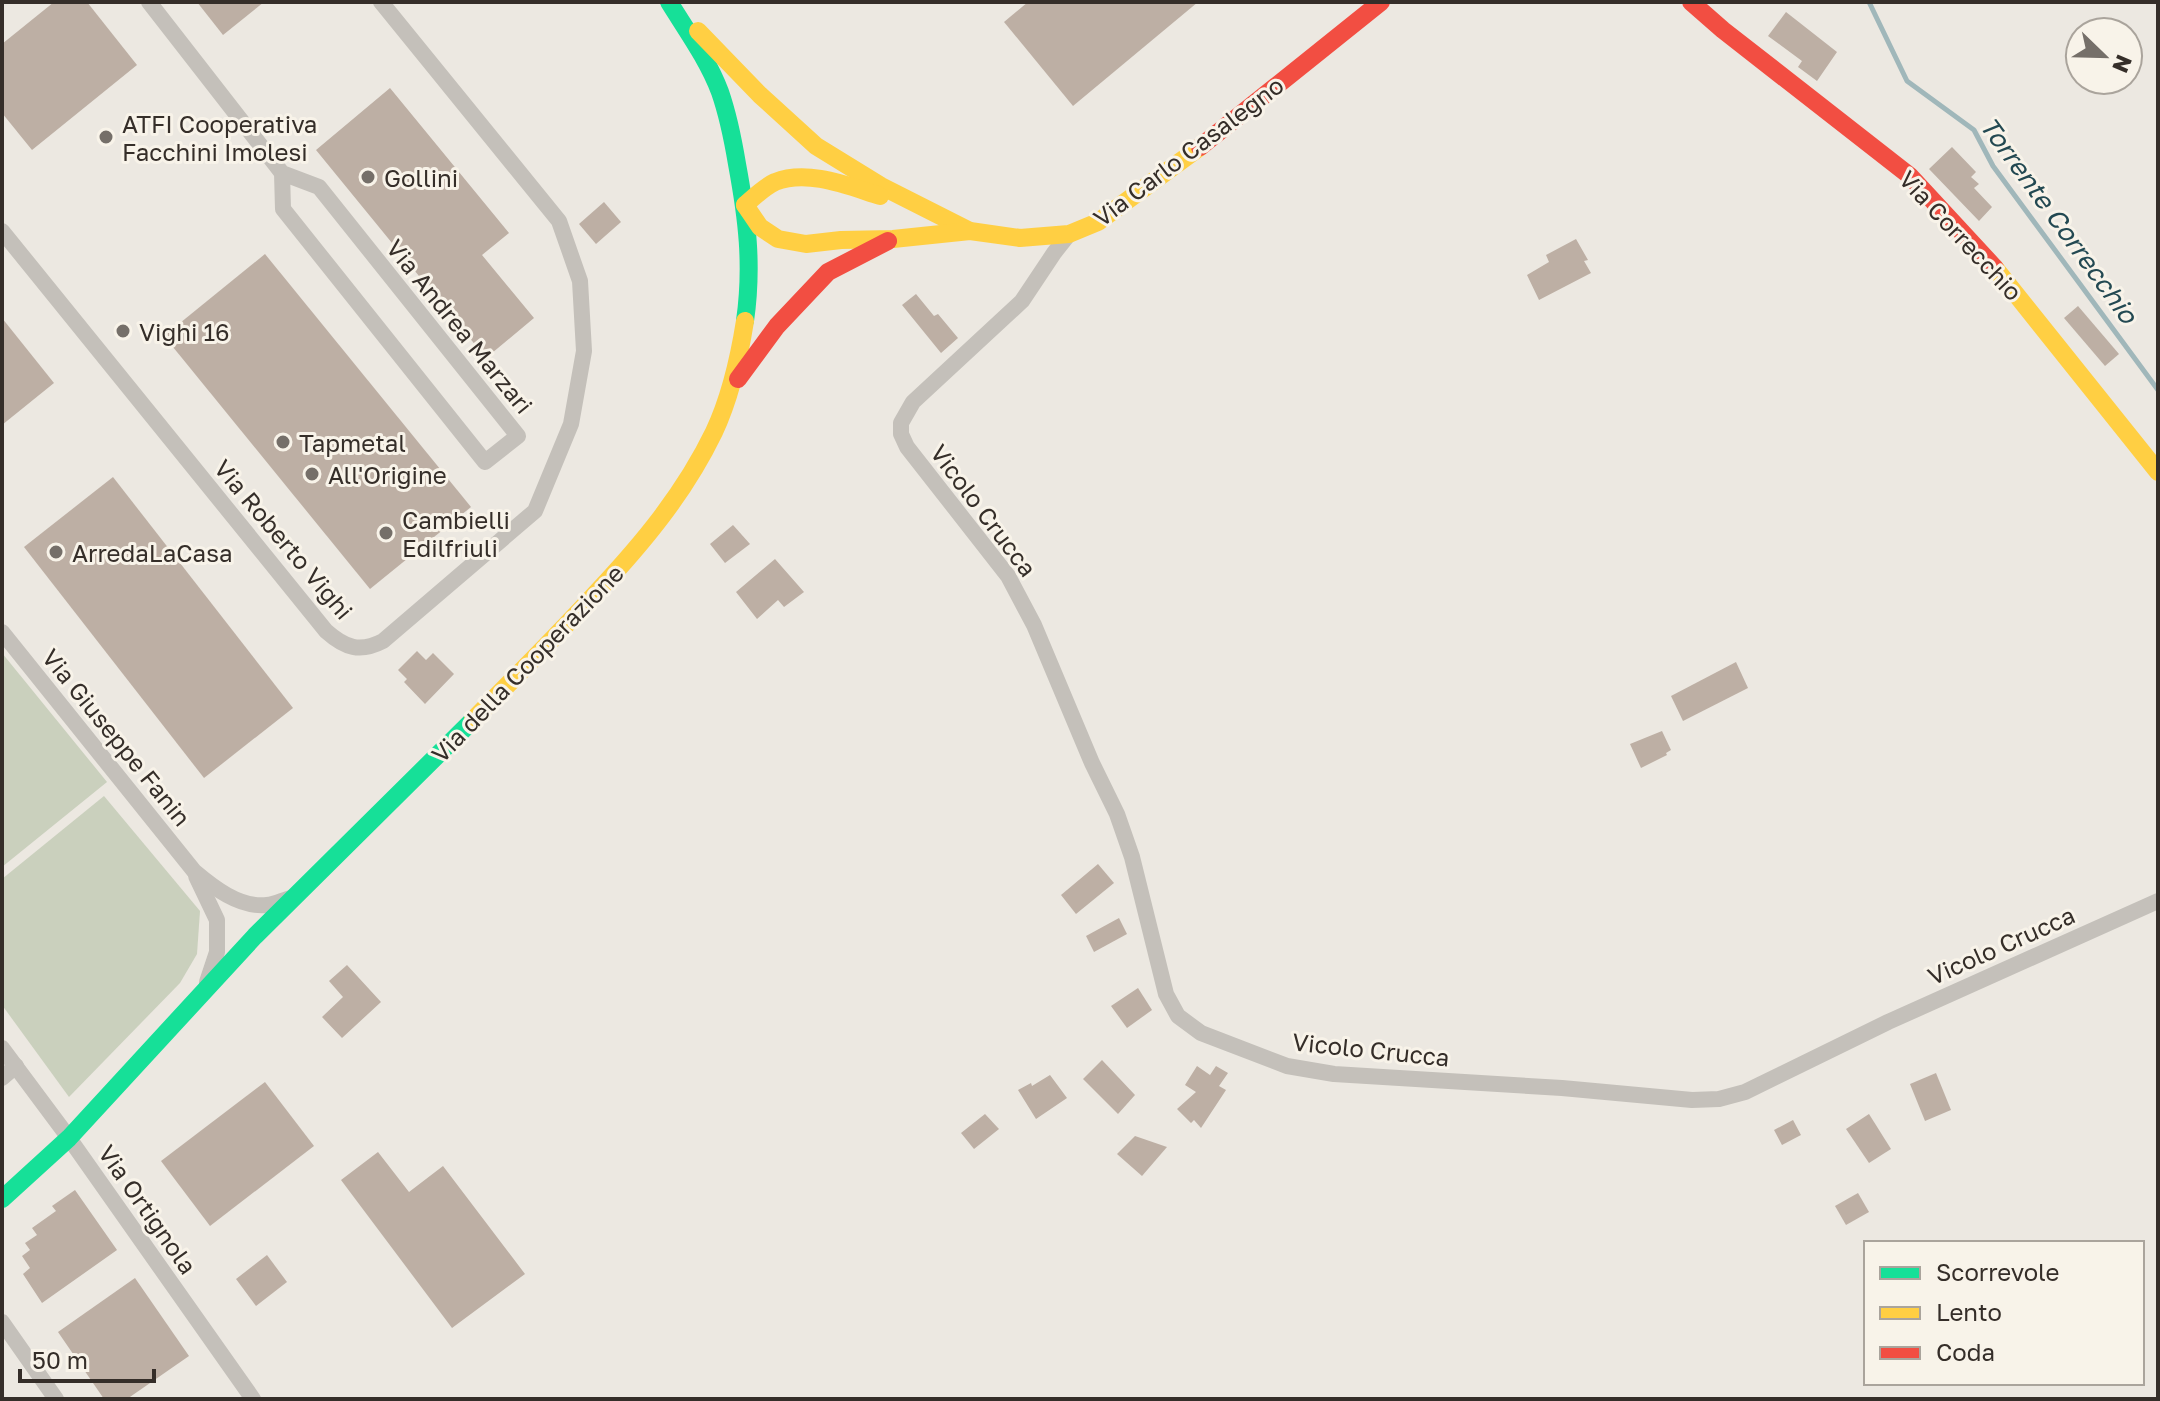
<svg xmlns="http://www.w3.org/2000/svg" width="2160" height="1401" viewBox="0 0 2160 1401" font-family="'Golos Text',sans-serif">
<rect width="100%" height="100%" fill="#ece8e1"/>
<g fill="#cad0bd">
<polygon points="2,653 107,782 2,867"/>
<polygon points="104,796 200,911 197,954 180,983 69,1097 2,1005 2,879"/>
</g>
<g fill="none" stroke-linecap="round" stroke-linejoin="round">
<polyline stroke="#a0b7ba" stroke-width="5" points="1869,2 1907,81 1974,130 1993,166 2158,390"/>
</g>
<g fill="#bdafa4">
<polygon points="54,2 87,2 137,65 32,150 2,113 2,44"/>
<polygon points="197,2 264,2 223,35"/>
<polygon points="1028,2 1198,2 1073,106 1004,22"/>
<polygon points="1786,12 1837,52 1817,81 1798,67 1802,61 1768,36"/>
<polygon points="390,88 509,233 482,255 534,318 486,358 316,150"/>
<polygon points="1952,147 1976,172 1971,177 1979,184 1974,188 1992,207 1979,221 1929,169"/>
<polygon points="604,202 621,222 596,244 579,224"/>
<polygon points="1576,239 1588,260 1584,261 1591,273 1539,300 1527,275 1549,262 1546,255"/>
<polygon points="265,254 471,507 370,589 164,336"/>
<polygon points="916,294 934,316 938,314 958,338 941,353 902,305"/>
<polygon points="2078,306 2119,354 2105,366 2064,318"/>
<polygon points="2,318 54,383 2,425"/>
<polygon points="113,477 293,708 204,778 24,547"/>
<polygon points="733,525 750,544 725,563 710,544"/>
<polygon points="775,559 804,592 784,607 778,600 757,619 736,592"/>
<polygon points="417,651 426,660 433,653 454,674 425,704 404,682 407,679 398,670"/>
<polygon points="1736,662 1748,688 1683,721 1671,696"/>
<polygon points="1662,731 1671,750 1666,753 1667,755 1641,768 1630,744"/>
<polygon points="1098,864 1114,883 1076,914 1061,895"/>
<polygon points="1119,918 1127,934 1094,952 1086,936"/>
<polygon points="347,965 381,1002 342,1038 322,1017 343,997 329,981"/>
<polygon points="1138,988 1152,1010 1127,1028 1111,1006"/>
<polygon points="1102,1060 1135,1095 1118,1114 1083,1079"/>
<polygon points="1197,1066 1210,1075 1216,1066 1228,1073 1219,1086 1226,1090 1201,1128 1194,1120 1191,1123 1177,1109 1196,1092 1185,1085"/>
<polygon points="1936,1073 1951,1110 1925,1121 1910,1084"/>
<polygon points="1050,1075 1067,1098 1036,1119 1018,1090 1031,1083 1032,1086"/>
<polygon points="265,1082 314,1146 210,1226 161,1161"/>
<polygon points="985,1114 999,1129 974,1149 961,1133"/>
<polygon points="1869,1114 1891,1149 1869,1163 1846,1129"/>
<polygon points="1793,1120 1801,1135 1782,1145 1774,1130"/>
<polygon points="1135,1136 1167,1147 1142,1176 1117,1154"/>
<polygon points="378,1152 409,1192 443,1166 525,1274 452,1328 341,1180"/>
<polygon points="75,1190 117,1250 42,1303 23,1274 30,1268 22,1256 30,1250 25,1243 37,1235 32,1228 56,1211 52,1206"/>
<polygon points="1858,1193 1869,1212 1846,1225 1835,1206"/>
<polygon points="267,1255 287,1282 256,1306 236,1279"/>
<polygon points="135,1278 189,1356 127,1399 104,1399 58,1332"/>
</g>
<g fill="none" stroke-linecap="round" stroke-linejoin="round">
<g stroke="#c4c0ba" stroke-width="16">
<polyline points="149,2 282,173 319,187 518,436 485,462 283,209 282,173"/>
<path d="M2 231 326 631C345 648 360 653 383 641L535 511 571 424 584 351 580 281 559 221 381 2"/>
<polyline points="1069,234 1054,253 1022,301 913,402 901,423 901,434 907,447 1008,576 1034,625 1092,763 1117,814 1132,857 1166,994 1178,1016 1201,1033 1287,1066 1334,1074 1562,1088 1692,1100 1719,1099 1745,1092 1888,1022 2158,901"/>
<path d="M2 632 194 871C213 887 239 908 267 905 275 904 283 900 291 898"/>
<polyline points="196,876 217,920 217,952 207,982"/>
<polyline points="2,1048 69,1138 253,1399"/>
<polyline points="2,1078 16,1066"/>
<polyline points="2,1322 56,1399"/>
</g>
<g stroke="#16e098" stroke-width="18">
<path d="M669 2C687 31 708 60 720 92 728 115 733 140 737 164 747 218 753 265 745 321"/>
<polyline points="2,1199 69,1138 255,936 473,720"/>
</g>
<g stroke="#ffcf43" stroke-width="18">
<polyline points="698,31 760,95 816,146 881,186 968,230"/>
<polyline points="745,205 760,227 778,239 806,244 841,240 893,239 970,231 1020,238 1069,234 1098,222 1200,147"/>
<path d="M745 205C754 197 764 187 775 182 808 169 848 186 880 196"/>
<polyline points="1995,268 2158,472"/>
<path d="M473 720C514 678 556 637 596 593 642 544 684 494 714 432 730 398 739 359 745 321"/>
</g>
<g stroke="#f24e42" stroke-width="18">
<polyline points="1691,2 1723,30 1910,176 1995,268"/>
<polyline points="1200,147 1381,2"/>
<polyline points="738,379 777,326 828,272 888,241"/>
</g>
</g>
<g fill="#756f69" stroke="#f8f3e9" stroke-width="3">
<circle cx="106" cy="137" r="8"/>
<circle cx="368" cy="177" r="8"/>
<circle cx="123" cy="331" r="8"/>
<circle cx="283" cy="442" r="8"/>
<circle cx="312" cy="474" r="8"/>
<circle cx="386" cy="533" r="8"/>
<circle cx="56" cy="552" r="8"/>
</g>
<g text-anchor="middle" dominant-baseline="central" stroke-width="6" stroke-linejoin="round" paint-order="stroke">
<g font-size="24" fill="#352e29" stroke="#f8f3e9" text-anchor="start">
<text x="122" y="123">ATFI Cooperativa<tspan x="122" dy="28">Facchini Imolesi</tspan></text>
<text x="384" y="177">Gollini</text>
<text x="139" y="331">Vighi 16</text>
<text x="299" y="442">Tapmetal</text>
<text x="328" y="474">All'Origine</text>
<text x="402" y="519">Cambielli<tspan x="402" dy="28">Edilfriuli</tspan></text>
<text x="72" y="552">ArredaLaCasa</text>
</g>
<g font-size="24" fill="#352e29" stroke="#f8f3e9">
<text transform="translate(1188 151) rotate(-37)">Via Carlo Casalegno</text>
<text transform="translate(1961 235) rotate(47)">Via Correcchio</text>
<text transform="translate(460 326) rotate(51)">Via Andrea Marzari</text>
<text transform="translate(984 510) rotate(53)">Vicolo Crucca</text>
<text transform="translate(284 539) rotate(50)">Via Roberto Vighi</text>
<text transform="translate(527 663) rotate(-46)">Via della Cooperazione</text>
<text transform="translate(117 737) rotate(51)">Via Giuseppe Fanin</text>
<text transform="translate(2001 945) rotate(-24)">Vicolo Crucca</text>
<text transform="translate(1371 1049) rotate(6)">Vicolo Crucca</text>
<text transform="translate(148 1209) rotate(55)">Via Ortignola</text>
</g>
<g font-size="26" font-style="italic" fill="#234952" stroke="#f8f3e9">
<text transform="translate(2059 220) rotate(54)">Torrente Correcchio</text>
</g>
</g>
<rect width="2160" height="1401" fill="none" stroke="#352e29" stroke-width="8"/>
<rect x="1864" y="1241" width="280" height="144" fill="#f8f3e9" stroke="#aaa49c" stroke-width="2"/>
<rect x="1880" y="1267" width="40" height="12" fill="#16e098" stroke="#aaa49c" stroke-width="2"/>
<text x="1936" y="1281" font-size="24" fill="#352e29">Scorrevole</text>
<rect x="1880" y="1307" width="40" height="12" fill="#ffcf43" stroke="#aaa49c" stroke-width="2"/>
<text x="1936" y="1321" font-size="24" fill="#352e29">Lento</text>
<rect x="1880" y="1347" width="40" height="12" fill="#f24e42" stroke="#aaa49c" stroke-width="2"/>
<text x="1936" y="1361" font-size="24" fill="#352e29">Coda</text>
<g transform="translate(2104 56) rotate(113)"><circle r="38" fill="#f8f3e9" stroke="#aaa49c" stroke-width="2"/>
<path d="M0-6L14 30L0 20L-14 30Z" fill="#756f69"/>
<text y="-12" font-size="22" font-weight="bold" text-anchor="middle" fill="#352e29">N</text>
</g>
<path d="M20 1369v12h134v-12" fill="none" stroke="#352e29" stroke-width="4"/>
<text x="32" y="1369" font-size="24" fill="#352e29" stroke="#f8f3e9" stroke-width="6" paint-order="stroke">50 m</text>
</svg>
